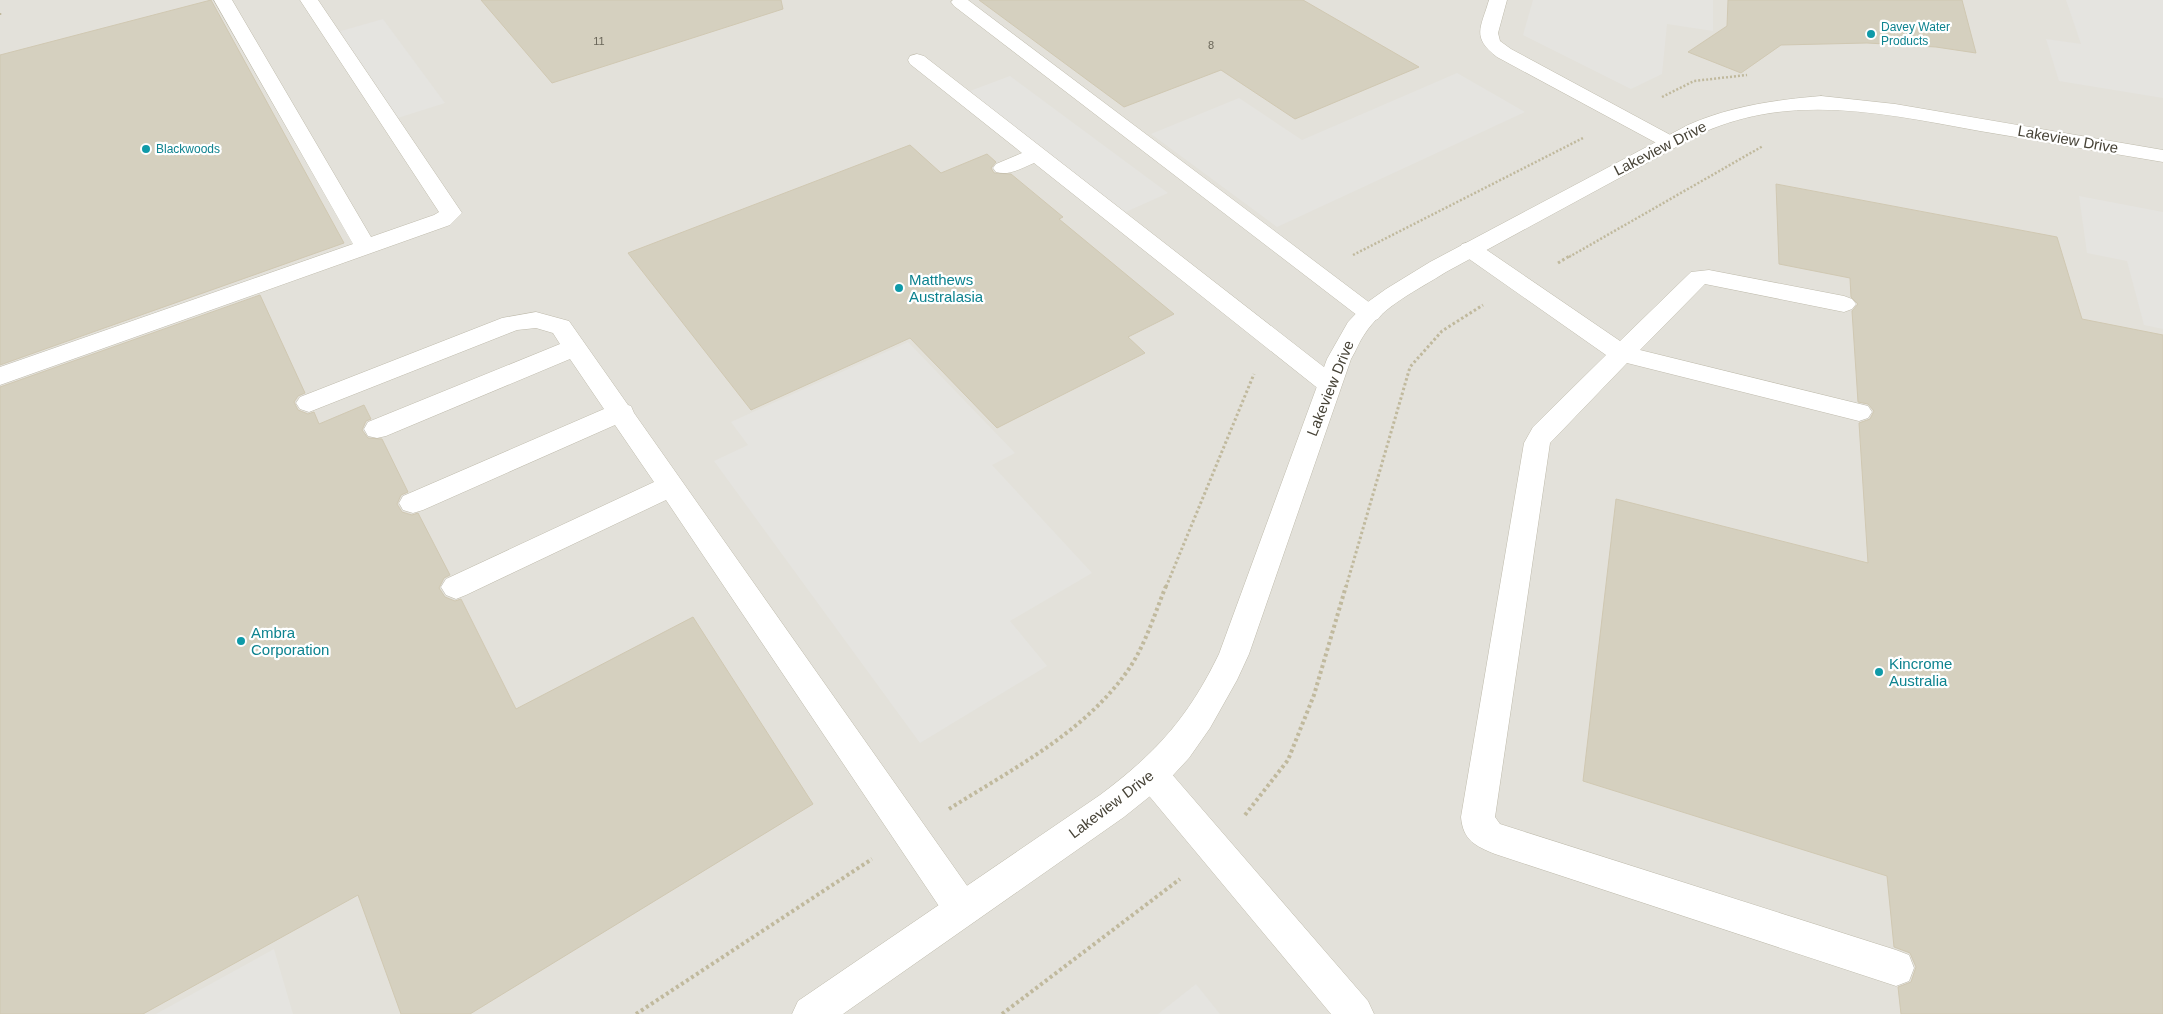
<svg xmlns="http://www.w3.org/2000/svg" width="2163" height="1014" viewBox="0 0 2163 1014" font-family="Arial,sans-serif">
<rect width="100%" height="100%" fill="#f4f2e9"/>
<rect fill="#e3e1da" x="0" y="0" width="2163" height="1014"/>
<g fill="#e5e4e0">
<polygon points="1533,0 1713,0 1713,31 1667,24 1662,74 1631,89 1523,35"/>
<polygon points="2066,0 2163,0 2163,98 2059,81 2046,39 2081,44"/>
<polygon points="383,19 445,103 385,122 327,35"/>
<polygon points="1457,73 1525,112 1277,227 1151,134 1239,98 1302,140"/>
<polygon points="1010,76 1168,193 1110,219 954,97"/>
<polygon points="2079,196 2163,212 2163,329 2144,325 2127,261 2087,253"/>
<polygon points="908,342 1015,453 992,465 1092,573 1010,621 1047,666 920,743 714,461 748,445 731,422"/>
<polygon points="274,949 293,1014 156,1014"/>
<polygon points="1196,984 1220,1014 1158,1014"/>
</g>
<g fill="#d5d0bf" stroke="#d0c8b2">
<polygon points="211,0 344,243 0,365 0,55"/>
<polygon points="481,0 781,0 783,9 552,83"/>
<polygon points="979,0 1303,0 1419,67 1295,119 1221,70 1124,107"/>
<polygon points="1728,0 1962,0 1976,53 1936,47 1867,43 1781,45 1741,73 1688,52 1727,26"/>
<polygon points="910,145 941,173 987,154 996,162 991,168 994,173 1011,174 1063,217 1059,219 1174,314 1128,337 1145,353 997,428 910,338 751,410 628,253"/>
<polygon points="1776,184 2057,237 2082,319 2163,335 2163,1014 1901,1014 1898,987 1911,982 1916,967 1910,953 1894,947 1887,876 1583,781 1616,499 1868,563 1859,423 1870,419 1874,411 1868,404 1858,402 1852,311 1858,304 1851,297 1850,278 1779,264"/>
<polygon points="260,295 305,393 298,396 294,402 298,410 308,414 314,412 319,424 364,405 371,419 366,421 362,430 368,438 382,439 408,492 401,495 397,504 402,512 412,515 418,513 450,575 444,578 439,588 445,597 455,601 461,599 516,709 693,617 813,804 470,1014 401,1014 358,895 143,1014 0,1014 0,387"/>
</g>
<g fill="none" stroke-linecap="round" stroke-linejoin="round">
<g stroke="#bfbbac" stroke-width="1">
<g id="service">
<polygon points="214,0 232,0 371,237 434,215 439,212 300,0 318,0 462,213 450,225 0,385 0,367 353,244"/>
<polygon points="953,0 968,0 1378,309 1382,314 1378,319 1370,322 1362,319 954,6 951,2"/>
<path d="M1489 0H1507L1498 33 1500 41 1511 49 1676 138 1679 142 1676 146 1669 148 1662 146 1497 57C1471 37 1481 28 1489 0Z"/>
<path d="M917 54 924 56 1338 378 1342 384 1338 390 1329 393 1320 390 1034 163C1022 168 1009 176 996 172L993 168 996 164 1022 153 910 64 908 60 910 56Z"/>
<path d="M1470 242 1478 244 1620 341 1691 272 1709 270 1844 296 1852 299 1856 304 1852 309 1844 312 1705 284 1640 350 1868 406 1872 412 1868 418 1859 421 1627 363 1550 443 1495 817 1500 824 1896 950 1909 955 1914 968 1909 981 1896 986 1495 854C1475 846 1463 840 1461 817L1524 443 1533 427 1606 355 1462 254 1459 249 1462 244Z"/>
<polygon points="536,312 569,321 628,405 631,406 634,413 975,897 980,909 975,921 962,926 949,921 666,500 466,595 456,599 446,595 441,587 446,579 654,482 615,425 423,510 413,513 403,510 399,503 403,496 604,409 570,359 386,436 377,438 368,436 364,429 368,422 560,344 553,333 536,328 517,330 309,412 300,409 296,403 300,397 502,318"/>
<polygon points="1152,760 1164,765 1368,1001 1374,1014 1331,1014 1140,785 1136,775 1140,765"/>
</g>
</g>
<g stroke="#bfbbac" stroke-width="1">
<path id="minor" d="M1821 96 1895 104 2163 150V162C2102 152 2041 141 1980 131 1886 114 1793 92 1702 133L1446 272C1418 290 1382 306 1364 335 1359 342 1356 351 1351 359L1249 654 1237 680 1210 728 1189 758 1164 785 1124 817 843 1014H792L798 1001 1100 795C1156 753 1188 718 1219 654L1327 359 1348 322 1365 304 1386 289 1430 262 1688 125C1731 106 1775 100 1821 96Z"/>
</g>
<g stroke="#c0b99d" stroke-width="2.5" stroke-dasharray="2 2" stroke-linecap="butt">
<polyline points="0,13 0,17"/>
<polyline points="1662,97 1694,81 1747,75"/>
<polyline points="1353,255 1583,138"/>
<polyline points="1569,257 1763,146"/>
</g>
<g stroke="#c0b99d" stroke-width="3" stroke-dasharray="2.5 2.5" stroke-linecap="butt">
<polyline points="1558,263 1571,255"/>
<polyline points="1166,587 1254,374"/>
<polyline points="1346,587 1410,367 1442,331 1483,305"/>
</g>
<g stroke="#c0b99d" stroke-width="4" stroke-dasharray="3 3" stroke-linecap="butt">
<path d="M949 809C1012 769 1082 734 1126 673 1145 647 1154 615 1166 586"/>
<polyline points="1245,815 1288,760 1314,695 1346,586"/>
<polyline points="636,1014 872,859"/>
<polyline points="1002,1014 1180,879"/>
</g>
<use href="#service" fill="#fff" fill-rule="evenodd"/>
<use href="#minor" fill="#fff" fill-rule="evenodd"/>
</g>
<g fill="#0f9aa8" stroke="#fff" stroke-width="2">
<circle cx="1871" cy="34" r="5"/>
<circle cx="146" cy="149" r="5"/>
<circle cx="899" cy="288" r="5"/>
<circle cx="241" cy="641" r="5"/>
<circle cx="1879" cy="672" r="5"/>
</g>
<g text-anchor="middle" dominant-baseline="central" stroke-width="4.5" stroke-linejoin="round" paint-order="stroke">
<g font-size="11" fill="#6a6659">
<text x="599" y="41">11</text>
<text x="1211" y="45">8</text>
</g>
<g font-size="12" fill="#0d838f" stroke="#fff" text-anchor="start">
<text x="1881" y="27">Davey Water<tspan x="1881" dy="14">Products</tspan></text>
<text x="156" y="149">Blackwoods</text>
</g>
<g font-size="15" fill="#474337" stroke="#fff">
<text transform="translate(2068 139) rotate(10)">Lakeview Drive</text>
<text transform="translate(1660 148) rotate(-27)">Lakeview Drive</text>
<text transform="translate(1330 388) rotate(-68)">Lakeview Drive</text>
<text transform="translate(1111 804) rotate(-37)">Lakeview Drive</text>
</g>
<g font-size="15" fill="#0d838f" stroke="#fff" text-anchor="start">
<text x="909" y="279">Matthews<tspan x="909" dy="17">Australasia</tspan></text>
<text x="251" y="632">Ambra<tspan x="251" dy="17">Corporation</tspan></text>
<text x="1889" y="663">Kincrome<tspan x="1889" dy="17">Australia</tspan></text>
</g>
</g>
</svg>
